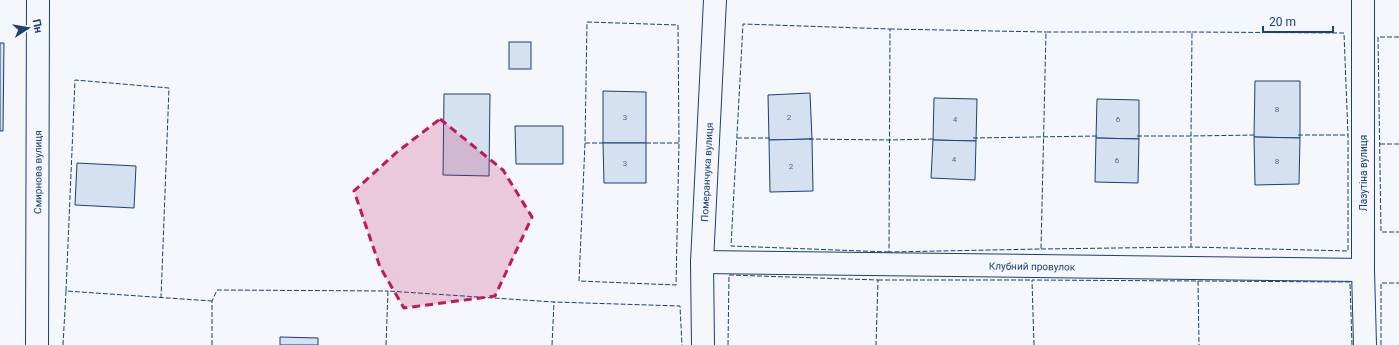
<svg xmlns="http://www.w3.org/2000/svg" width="1399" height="345" viewBox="0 0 1399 345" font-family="Roboto,sans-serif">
<rect width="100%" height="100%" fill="#f4f7fb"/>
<g fill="#d5e0f0" stroke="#1d3f73">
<rect x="509" y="42" width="22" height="27"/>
<polygon points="0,43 4,43 3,131 0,131"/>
<polygon points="1255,81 1300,81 1300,138 1254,137"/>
<polygon points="603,91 646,92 646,143 603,143"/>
<polygon points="810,93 812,139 769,140 768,95"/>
<polygon points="444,94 490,94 489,176 443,175"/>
<polygon points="934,98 977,99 976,141 933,140"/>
<polygon points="1097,99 1139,100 1139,139 1096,138"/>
<polygon points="515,126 563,126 563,164 516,164"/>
<polygon points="1254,137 1300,138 1299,184 1255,185"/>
<polygon points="1096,138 1139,139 1138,183 1095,182"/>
<polygon points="812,139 813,191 770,192 769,140"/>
<polygon points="933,140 976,141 975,180 931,178"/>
<polygon points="603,143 646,143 646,183 604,183"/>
<polygon points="77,163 136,166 134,208 75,205"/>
<polygon points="280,337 318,338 318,345 280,345"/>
</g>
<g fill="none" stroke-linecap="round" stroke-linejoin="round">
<g stroke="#1d3f73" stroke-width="24">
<g id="minor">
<polyline points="1363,0 1363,270 1365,345"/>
<path id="s1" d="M702 262 1363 270"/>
<path id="s2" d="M37 345 38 0"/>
<path id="s3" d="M703 345 702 262 715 0"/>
</g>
</g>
<use href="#minor" stroke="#f4f7fb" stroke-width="22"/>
<g stroke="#1d3f73" stroke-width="1" stroke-dasharray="5 2" stroke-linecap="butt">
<polygon points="587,22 678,25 679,143 676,285 579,281 585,143"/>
<polyline points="890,29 1046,32"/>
<polyline points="1399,37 1378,37 1381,232 1399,232"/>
<polyline points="1298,135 1348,135"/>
<polyline points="1137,136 1191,136 1191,247"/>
<polyline points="737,138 771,138"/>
<polyline points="973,138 1097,136"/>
<polyline points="809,139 889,140 935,139"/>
<polyline points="585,143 603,143"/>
<polyline points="646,143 679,143"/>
<polyline points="1380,144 1399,144"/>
<polyline points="1041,249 1191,247 1348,251 1348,135 1344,33 1192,32"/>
<polyline points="889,252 731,246 743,24 890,29 889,252 1041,249 1046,32 1192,32 1191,136 1256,135"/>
<polyline points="878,280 1032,280"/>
<polyline points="1198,281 1350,282 1352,345"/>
<polyline points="66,291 75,80 169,88 161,298"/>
<polyline points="63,345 66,291 212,301"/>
<polyline points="212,345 212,301 217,290 388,291"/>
<polyline points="386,345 388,291 554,302 680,306 682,345"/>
<polyline points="552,345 554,302"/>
<polyline points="728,345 729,275 878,280 876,345"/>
<polyline points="1034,345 1032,280 1198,281 1199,345"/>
<polyline points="1381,345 1381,283 1399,283"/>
</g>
</g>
<path fill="#c2185b" fill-opacity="0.2" stroke="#c2185b" stroke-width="3" stroke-dasharray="8 5" stroke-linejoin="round" d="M440 119 503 170 532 217 495 296 404 308 380 267 354 191 397 152Z"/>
<g text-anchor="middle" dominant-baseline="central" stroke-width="3" stroke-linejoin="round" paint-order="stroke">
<g font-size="8" fill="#4b6792">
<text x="1277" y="109">8</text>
<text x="625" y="117">3</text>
<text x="789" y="117">2</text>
<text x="955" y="119">4</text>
<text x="1118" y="119">6</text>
<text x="954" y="159">4</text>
<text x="1117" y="160">6</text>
<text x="1277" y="161">8</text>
<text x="625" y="163">3</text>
<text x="791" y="166">2</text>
</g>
<g font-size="10" fill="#1d3f73" stroke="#f4f7fb">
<text stroke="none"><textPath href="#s2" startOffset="173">Смирнова вулиця</textPath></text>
<text stroke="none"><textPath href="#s3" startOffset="173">Померанчука вулиця</textPath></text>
<text transform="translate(1363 173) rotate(-90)">Лазутіна вулиця</text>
<text stroke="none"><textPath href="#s1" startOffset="330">Клубний провулок</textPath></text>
</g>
</g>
<g transform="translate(28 28) rotate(78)" stroke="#f4f7fb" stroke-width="3" paint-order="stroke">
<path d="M0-3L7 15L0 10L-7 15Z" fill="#1d3f73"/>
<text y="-6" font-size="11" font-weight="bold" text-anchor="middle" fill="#1d3f73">Пн</text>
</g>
<path d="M1263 26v6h70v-6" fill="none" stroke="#1d3f73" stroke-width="2"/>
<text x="1269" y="26" font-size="12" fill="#1d3f73" stroke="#f4f7fb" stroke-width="3" paint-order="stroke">20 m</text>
</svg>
